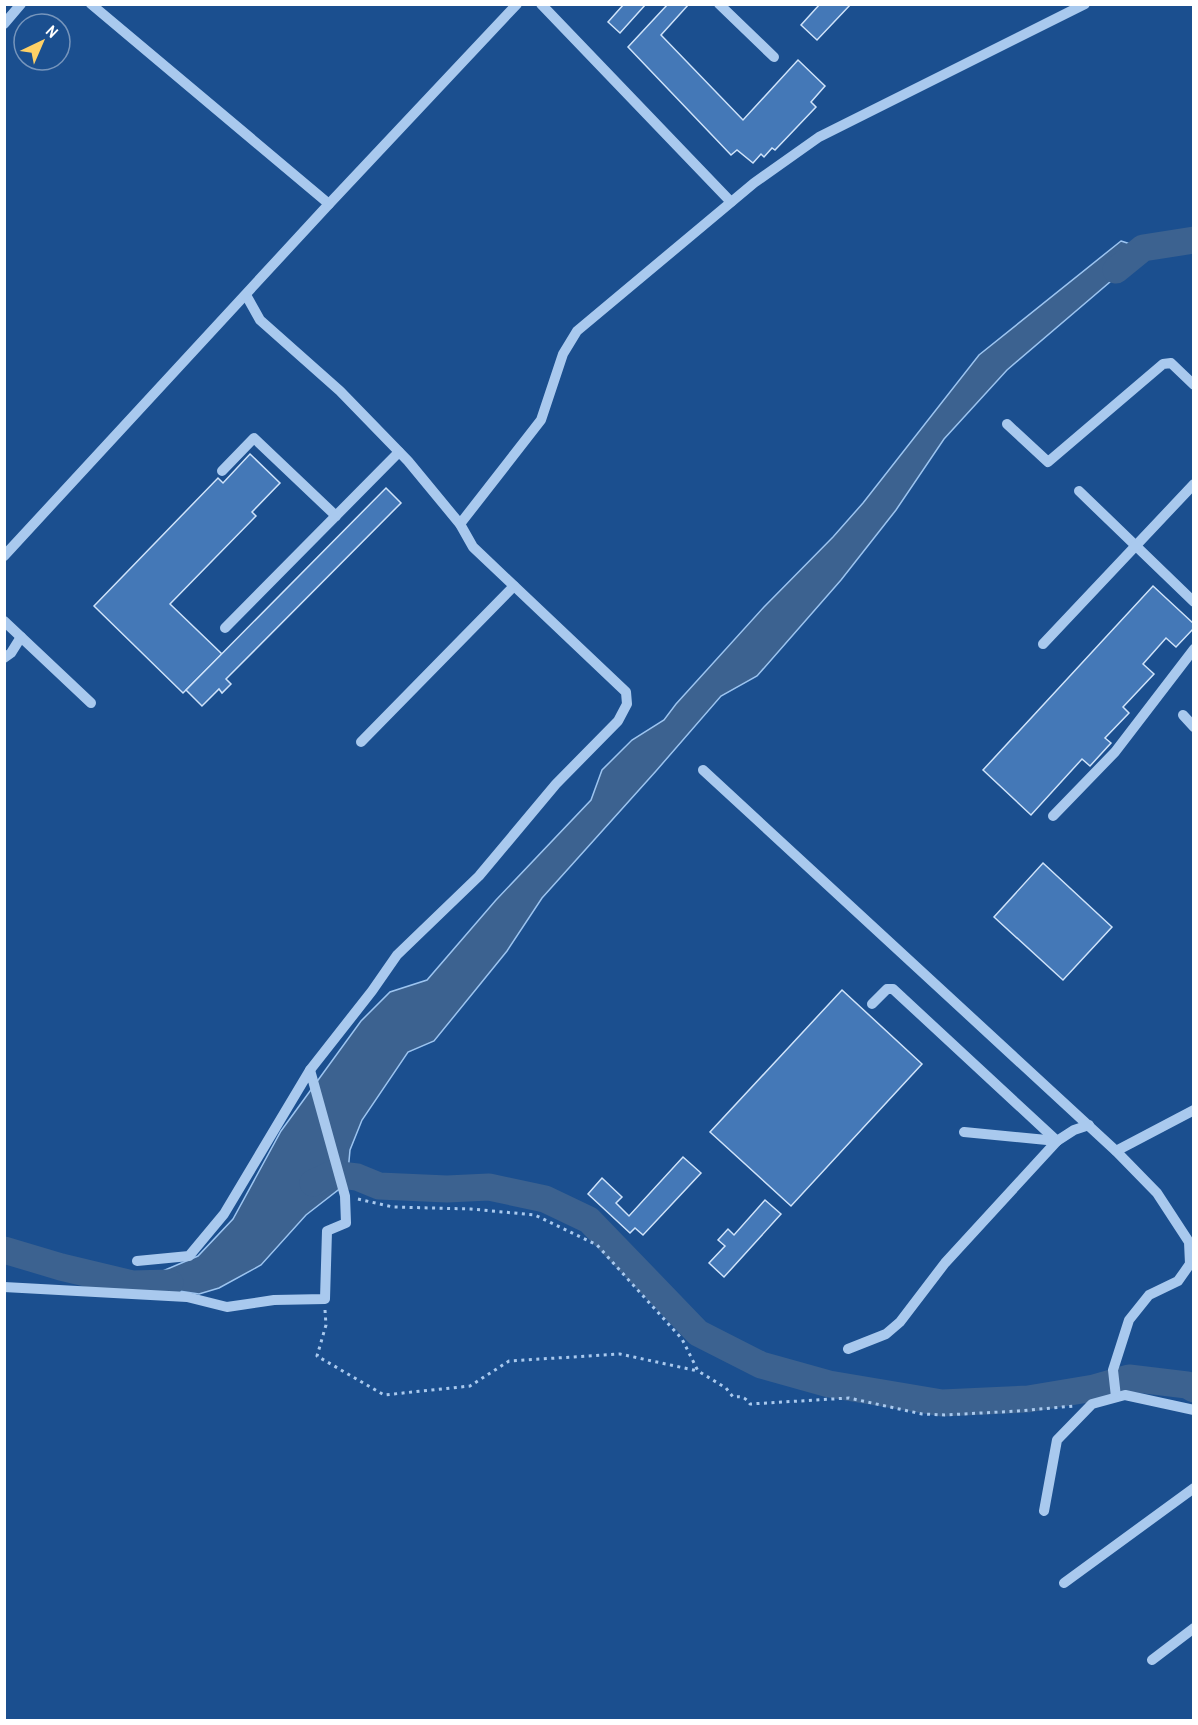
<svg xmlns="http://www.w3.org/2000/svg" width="1198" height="1725" viewBox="0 0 1198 1725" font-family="'Archivo Narrow',sans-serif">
<rect width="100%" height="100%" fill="#1b4f8f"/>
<polygon fill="#3c6290" stroke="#9cc4f0" stroke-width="1.5" points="1121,241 1143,248 1131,264 1007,370 944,439 896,510 841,580 757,676 721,696 656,771 542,898 507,951 434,1041 408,1052 362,1120 350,1150 347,1183 306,1215 261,1265 219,1288 199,1294 132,1284 198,1256 233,1219 281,1131 361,1021 390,992 427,980 496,900 591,800 602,770 632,740 664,720 676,704 764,607 833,537 863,503 979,355"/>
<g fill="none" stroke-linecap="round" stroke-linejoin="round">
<g stroke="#3c6290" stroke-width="27">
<polyline points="1116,270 1143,248 1194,240"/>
<polyline points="313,1183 332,1174 357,1177 379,1186 447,1189 489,1187 545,1199 589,1220 698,1333 761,1365 829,1384 942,1403 1028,1399 1094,1388 1129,1378 1187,1385 1194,1389"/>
<polyline points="4,1250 61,1267 132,1284 170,1283"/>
</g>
</g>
<g fill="#4478b7" stroke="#cfe3fa" stroke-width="1.5">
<polygon points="624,4 646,4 620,33 608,22"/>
<polygon points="668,4 689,4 661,35 743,120 798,60 825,86 811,102 816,107 775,150 772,148 764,157 761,154 753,163 737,150 731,155 628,47"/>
<polygon points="820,4 851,4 817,40 801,25"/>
<polygon points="250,454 280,483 252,512 256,516 170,604 222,654 183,693 94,606 218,478 223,483"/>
<polygon points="386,488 401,503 226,679 231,684 222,693 219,689 202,706 186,690"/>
<polygon points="1153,586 1194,624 1194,628 1176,647 1166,638 1143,664 1154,674 1123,707 1129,713 1105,738 1111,743 1090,766 1082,759 1031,815 983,770"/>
<polygon points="1043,863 1112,927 1063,980 994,917"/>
<polygon points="842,990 922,1064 791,1206 710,1132"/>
<polygon points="683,1157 701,1173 643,1235 635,1228 630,1233 588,1194 602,1178 622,1197 616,1203 629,1216"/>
<polygon points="765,1200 781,1214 724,1277 709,1263 725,1246 718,1240 728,1229 734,1235"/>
</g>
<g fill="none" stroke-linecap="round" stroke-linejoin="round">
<g stroke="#a9c9ee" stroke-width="3" stroke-dasharray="3 4.5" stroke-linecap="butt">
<path d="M358 1199 393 1207 471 1209 535 1215 597 1245 682 1339 698 1371 726 1388 733 1397C742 1396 745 1397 750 1404L849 1398 922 1414 945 1415 1018 1411 1074 1406"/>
<polyline points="325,1310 326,1325 317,1356 384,1395 470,1386 509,1361 620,1354 698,1371"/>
</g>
<g stroke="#a9c9ee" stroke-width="10">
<polyline points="91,4 329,204"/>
<polyline points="541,4 731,202"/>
<polyline points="719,4 774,57"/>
<polyline points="4,24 21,4"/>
<polyline points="246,295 260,320 340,391 408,461 460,524 473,547 626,692 627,704 618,721 556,784 479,876 397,955 372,991 310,1070"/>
<polyline points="1007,424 1048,462 1163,364 1171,363 1194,385"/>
<polyline points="222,471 254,438 336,516"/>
<polyline points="1079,491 1194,602"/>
<polyline points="460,524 541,420 563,354 577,331 754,183 819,137 1085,4"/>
<polyline points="4,556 329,204 517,4"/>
<polyline points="4,621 91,703"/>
<polyline points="225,628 399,452"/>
<polyline points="1043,644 1194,484"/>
<polyline points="4,658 11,653 21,637"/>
<polyline points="1183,715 1194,727"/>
<polyline points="361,742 514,586"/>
<polyline points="703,770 1116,1151 1157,1193 1189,1242 1190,1264 1178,1281 1149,1295 1129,1320 1113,1370 1116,1397"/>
<polyline points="1053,816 1115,752 1194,649"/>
<polyline points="872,1004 887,989 893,989 1057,1141"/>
<polyline points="964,1132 1057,1141"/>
<polyline points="1116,1151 1194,1110"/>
<polyline points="4,1287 187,1297 227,1307 274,1300 325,1299 327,1231 346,1223 345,1196 310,1070 224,1214 189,1256 137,1261"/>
<polyline points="848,1349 886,1334 900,1322 945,1263 1057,1141 1074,1130 1089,1125"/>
<polyline points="1044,1511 1057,1440 1092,1404 1125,1395 1194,1410"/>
<polyline points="1064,1583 1194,1488"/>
<polyline points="1152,1660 1194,1628"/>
</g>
</g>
<rect width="1198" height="1725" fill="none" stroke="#ffffff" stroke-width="12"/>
<g transform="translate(42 42) rotate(44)"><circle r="28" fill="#1b4f8f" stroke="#7695bc" stroke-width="1.5"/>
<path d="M0-4.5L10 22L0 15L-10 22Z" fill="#ffd166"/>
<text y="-9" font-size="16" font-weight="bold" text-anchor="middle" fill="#ffffff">N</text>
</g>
</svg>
